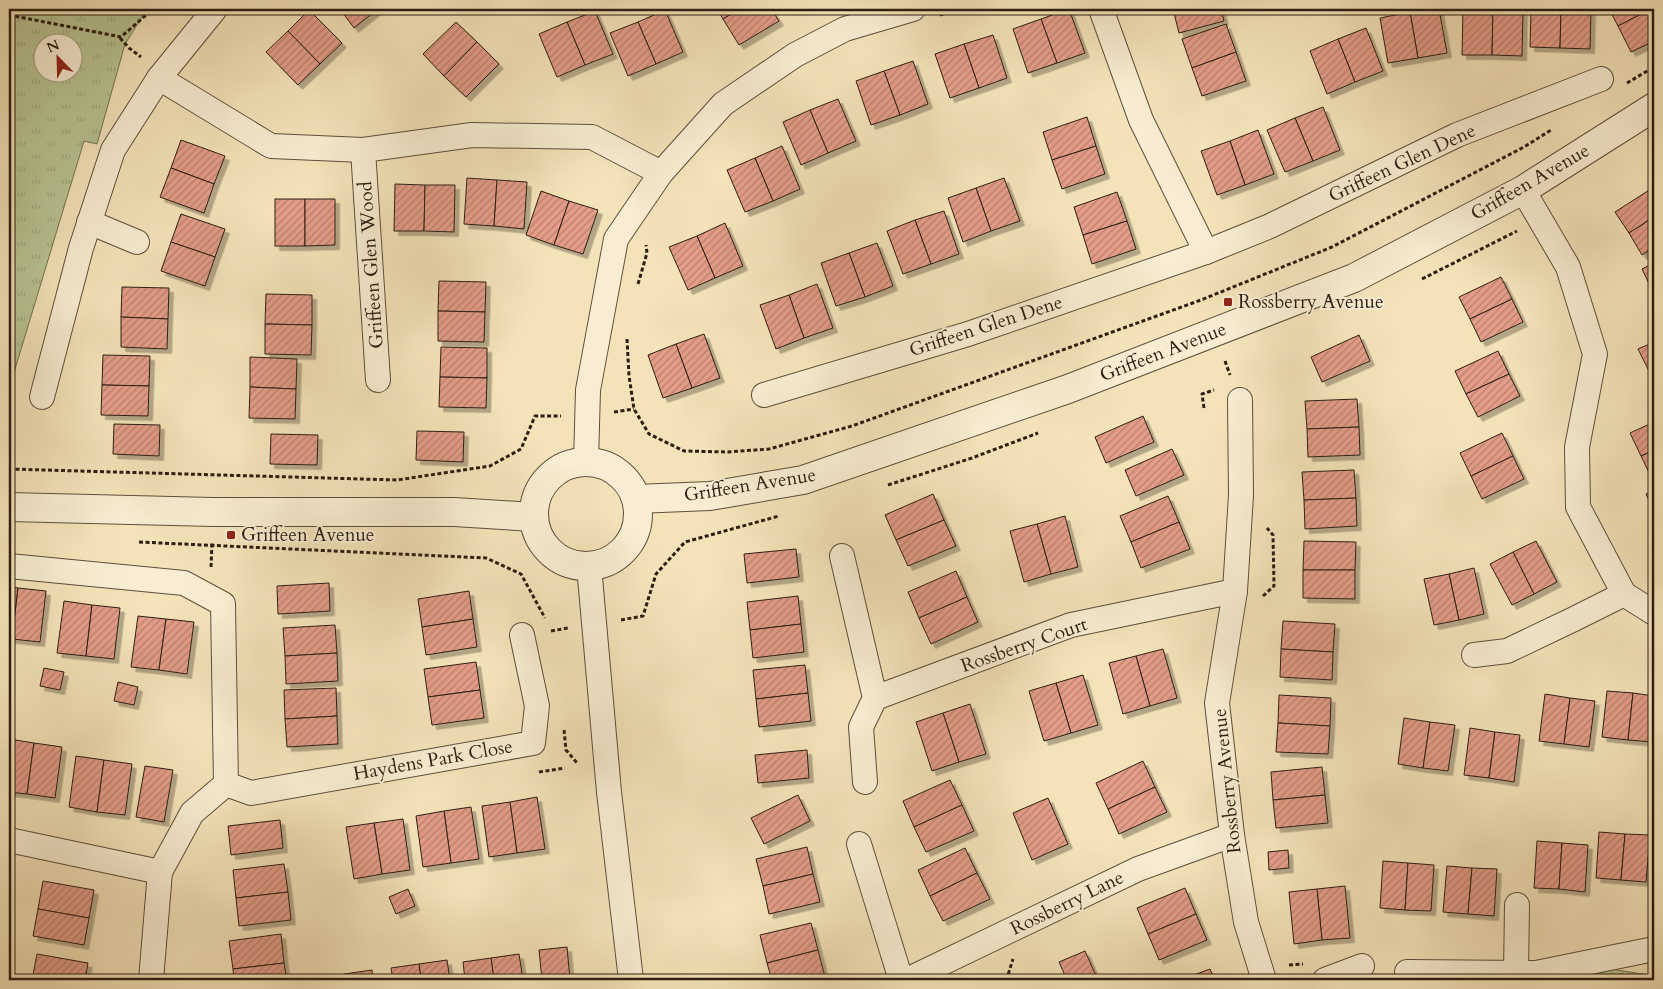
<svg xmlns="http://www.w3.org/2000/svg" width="1663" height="989" viewBox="0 0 1663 989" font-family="Cardo,serif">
<defs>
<pattern id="grass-dots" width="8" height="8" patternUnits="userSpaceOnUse" patternTransform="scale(1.25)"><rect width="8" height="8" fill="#b8c492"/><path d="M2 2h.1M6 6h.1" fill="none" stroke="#9ea87d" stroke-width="1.8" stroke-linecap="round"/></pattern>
<pattern id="park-tufts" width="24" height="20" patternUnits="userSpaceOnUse" patternTransform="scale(1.25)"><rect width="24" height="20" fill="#b8c492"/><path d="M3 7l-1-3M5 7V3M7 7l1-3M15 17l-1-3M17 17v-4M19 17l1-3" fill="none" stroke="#9ea87d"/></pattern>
<pattern id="building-hatch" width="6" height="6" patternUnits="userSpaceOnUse" patternTransform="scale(1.25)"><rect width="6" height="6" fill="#e49d88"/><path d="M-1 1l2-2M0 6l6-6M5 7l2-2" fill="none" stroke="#b97f6e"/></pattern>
<filter id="shadow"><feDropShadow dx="4.5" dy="4.5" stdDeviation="0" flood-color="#0004"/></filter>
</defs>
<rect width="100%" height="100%" fill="#f4e3b9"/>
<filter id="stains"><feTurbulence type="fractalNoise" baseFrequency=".004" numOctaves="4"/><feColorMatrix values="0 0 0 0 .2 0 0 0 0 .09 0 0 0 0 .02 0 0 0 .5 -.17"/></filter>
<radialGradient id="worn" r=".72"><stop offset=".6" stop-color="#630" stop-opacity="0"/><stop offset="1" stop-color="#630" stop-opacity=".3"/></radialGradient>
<polygon fill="url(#grass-dots)" stroke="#727152" points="1611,969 1654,976 1654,980 1558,980"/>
<path fill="url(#park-tufts)" stroke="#727152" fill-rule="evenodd" d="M9 9H147L125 44 97 144 84 141 9 389ZM42 42H72V72H42Z"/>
<g fill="url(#building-hatch)" stroke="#2b1e12" filter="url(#shadow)">
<polygon points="340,9 378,9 354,28"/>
<polygon points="717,9 740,9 723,19"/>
<polygon points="740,9 771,9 779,21 739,45 723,19"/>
<polygon points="1069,9 1085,53 1057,63 1041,19"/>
<polygon points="1173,9 1221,9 1224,21 1179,33"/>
<polygon points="1429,9 1439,9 1447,53 1418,58 1410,12"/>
<polygon points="1463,9 1493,9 1492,55 1462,55"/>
<polygon points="1493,9 1523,10 1522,56 1492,55"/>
<polygon points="1531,9 1561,9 1560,48 1530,47"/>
<polygon points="1561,9 1591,9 1590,49 1560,48"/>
<polygon points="1609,9 1651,9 1618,26"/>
<polygon points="1651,9 1654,9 1654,41 1631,52 1618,26"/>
<polygon points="309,10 342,43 320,64 288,31"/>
<polygon points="665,10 683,52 656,64 638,22"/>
<polygon points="595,11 613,54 585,65 567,22"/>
<polygon points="1410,12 1418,58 1388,63 1380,18"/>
<polygon points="1041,19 1057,63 1028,73 1013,29"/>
<polygon points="456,22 477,42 444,76 423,54"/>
<polygon points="567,22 585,65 557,77 539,34"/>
<polygon points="638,22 656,64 628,76 610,33"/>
<polygon points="1226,24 1236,52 1192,68 1182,39"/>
<polygon points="1366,28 1383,71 1355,82 1338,39"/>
<polygon points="288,31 320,64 298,85 266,52"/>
<polygon points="993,35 1007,78 979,88 964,44"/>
<polygon points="1338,39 1355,82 1327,94 1310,51"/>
<polygon points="477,42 499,64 466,97 444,76"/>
<polygon points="964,44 979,88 950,98 935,54"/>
<polygon points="1236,52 1246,81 1202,96 1192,68"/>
<polygon points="913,61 928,104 900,115 884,71"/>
<polygon points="884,71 900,115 871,125 856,81"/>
<polygon points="838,99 856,141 828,153 810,110"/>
<polygon points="1323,107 1340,150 1313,161 1295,118"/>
<polygon points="810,110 828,153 801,165 783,122"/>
<polygon points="1087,117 1096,146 1052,160 1043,132"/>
<polygon points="1295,118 1313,161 1285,172 1267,130"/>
<polygon points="1258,130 1274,174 1245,185 1230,141"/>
<polygon points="181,140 225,156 214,184 171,168"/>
<polygon points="1230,141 1245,185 1217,195 1201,151"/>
<polygon points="782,146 800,189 773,201 755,158"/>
<polygon points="1096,146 1105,174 1062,189 1052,160"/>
<polygon points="755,158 773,201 745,212 727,170"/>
<polygon points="171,168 214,184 204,213 160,197"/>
<polygon points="467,178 497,180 494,226 464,224"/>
<polygon points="1004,178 1020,221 991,231 976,188"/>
<polygon points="497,180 527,182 524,229 494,226"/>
<polygon points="395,184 425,185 424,231 394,231"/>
<polygon points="425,185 455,185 454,232 424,231"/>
<polygon points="1654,187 1654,217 1629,233 1615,212"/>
<polygon points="976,188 991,231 963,242 948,198"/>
<polygon points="541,191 569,201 554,245 526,235"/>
<polygon points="1117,192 1127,221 1083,235 1074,207"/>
<rect x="275" y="199" width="30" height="47"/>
<polygon points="305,199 335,199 335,245 305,246"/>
<polygon points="569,201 598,210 583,254 554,245"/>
<polygon points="944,211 959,254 931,264 915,220"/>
<polygon points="181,214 225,229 215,257 171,242"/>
<polygon points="1654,217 1654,247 1642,255 1629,233"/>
<polygon points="915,220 931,264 903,274 887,231"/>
<polygon points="1127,221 1136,249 1092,264 1083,235"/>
<polygon points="725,223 743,266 715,278 697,236"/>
<polygon points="697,236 715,278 688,290 669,247"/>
<polygon points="171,242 215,257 205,286 161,271"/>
<polygon points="877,243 893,286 865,297 849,253"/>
<polygon points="849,253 865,297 836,306 821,263"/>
<polygon points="1654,263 1654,291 1653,292 1642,269"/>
<polygon points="1501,277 1512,299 1470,319 1459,297"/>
<polygon points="439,281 486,282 485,312 438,311"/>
<polygon points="817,284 833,328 804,338 789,295"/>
<polygon points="122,287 169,288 168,319 121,317"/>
<polygon points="266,294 312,295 312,325 265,324"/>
<polygon points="789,295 804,338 776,349 760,305"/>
<polygon points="1512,299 1523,322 1481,342 1470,319"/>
<polygon points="438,311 485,312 484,342 438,341"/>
<polygon points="121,317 168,319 167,349 121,347"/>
<polygon points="265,324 312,325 311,355 265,354"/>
<polygon points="704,334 720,378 692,388 676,344"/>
<polygon points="1359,335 1370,361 1322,382 1311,357"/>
<polygon points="1654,342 1654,370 1650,373 1638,349"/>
<polygon points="676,344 692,388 663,398 648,355"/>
<polygon points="441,347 487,348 487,378 440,377"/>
<polygon points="1498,351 1509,374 1466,394 1455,371"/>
<polygon points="103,355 150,356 149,386 102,385"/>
<polygon points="250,357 297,359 296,389 250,387"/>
<polygon points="1654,370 1654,383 1650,373"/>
<polygon points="1509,374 1520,396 1478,417 1466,394"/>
<polygon points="440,377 487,378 486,408 439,407"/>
<polygon points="102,385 149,386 148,416 101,415"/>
<polygon points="250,387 296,389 295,419 249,418"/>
<polygon points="1357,399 1359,427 1307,429 1305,401"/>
<polygon points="1143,416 1154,442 1106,463 1095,437"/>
<polygon points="1654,422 1654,450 1641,456 1630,433"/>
<polygon points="114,424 160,425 159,456 113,454"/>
<polygon points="1359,427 1360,455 1308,457 1307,429"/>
<polygon points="417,431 464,432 463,462 416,460"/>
<polygon points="1502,433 1513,456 1471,476 1460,453"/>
<polygon points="271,434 318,435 317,465 270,464"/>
<polygon points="1172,449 1184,475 1136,496 1125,470"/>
<polygon points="1654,450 1654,478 1652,479 1641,456"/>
<polygon points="1513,456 1524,479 1482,499 1471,476"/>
<polygon points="1354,470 1356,498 1304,500 1302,472"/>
<polygon points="1654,490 1654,511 1646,494"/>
<polygon points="933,494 944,520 896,540 885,515"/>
<polygon points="1168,496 1179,522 1131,542 1120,516"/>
<polygon points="1356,498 1357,526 1305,529 1304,500"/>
<polygon points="1065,516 1078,567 1051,574 1037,524"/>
<polygon points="944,520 956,546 908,566 896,540"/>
<polygon points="1179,522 1190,549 1141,568 1131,542"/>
<polygon points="1037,524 1051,574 1024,582 1010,531"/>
<polygon points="1304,541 1356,542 1355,570 1303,570"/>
<polygon points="1536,541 1557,582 1534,594 1513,552"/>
<polygon points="796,549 799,577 747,583 744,554"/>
<polygon points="1513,552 1534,594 1512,605 1490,564"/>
<polygon points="1474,568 1484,614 1459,620 1449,574"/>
<polygon points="1303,570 1355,570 1355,599 1303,598"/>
<polygon points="956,571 967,597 919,618 908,592"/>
<polygon points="1449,574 1459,620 1434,625 1424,579"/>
<polygon points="329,583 330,611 278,614 277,586"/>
<polygon points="9,586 18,588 12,639 9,639"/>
<polygon points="18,588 46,591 40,642 12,639"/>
<polygon points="469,591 473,619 422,627 418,599"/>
<polygon points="798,596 801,624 750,630 747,602"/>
<polygon points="967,597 978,622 931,644 919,618"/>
<polygon points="64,601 92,605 86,656 57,653"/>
<polygon points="92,605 120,608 114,659 86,656"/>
<polygon points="138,616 166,619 159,670 131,667"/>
<polygon points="166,619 194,622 187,674 159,670"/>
<polygon points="473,619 477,647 426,655 422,627"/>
<polygon points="1283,621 1335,624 1333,652 1281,649"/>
<polygon points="801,624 804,652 753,658 750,630"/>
<polygon points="335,625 337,653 285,656 283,628"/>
<polygon points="1163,649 1177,698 1150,706 1136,656"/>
<polygon points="1281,649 1333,652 1332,680 1280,677"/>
<polygon points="337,653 338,681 286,684 285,656"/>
<polygon points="1136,656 1150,706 1123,714 1109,663"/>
<polygon points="476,662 480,690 428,697 424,669"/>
<polygon points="805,665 808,693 756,699 753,670"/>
<polygon points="44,668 64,672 60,690 40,686"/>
<polygon points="1083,675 1098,725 1071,733 1056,683"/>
<polygon points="118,682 138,687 134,705 114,701"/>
<polygon points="1056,683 1071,733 1044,741 1029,691"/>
<polygon points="336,688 337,716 285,719 284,690"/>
<polygon points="480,690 484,718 432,725 428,697"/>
<polygon points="1607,691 1633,693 1628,740 1602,737"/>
<polygon points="808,693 811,721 759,727 756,699"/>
<polygon points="1633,693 1654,696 1653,742 1628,740"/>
<polygon points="1545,694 1570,698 1564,744 1539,741"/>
<polygon points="1279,695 1331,698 1330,726 1278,723"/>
<polygon points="1570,698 1595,701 1589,747 1564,744"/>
<polygon points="970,704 986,754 959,762 943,713"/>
<polygon points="943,713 959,762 932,771 916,722"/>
<polygon points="337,716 338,744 287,747 285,719"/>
<polygon points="1404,718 1430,722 1423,768 1398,764"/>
<polygon points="1430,722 1455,725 1448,771 1423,768"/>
<polygon points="1278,723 1330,726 1328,754 1276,752"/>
<polygon points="1470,728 1495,732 1489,778 1464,775"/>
<polygon points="1495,732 1520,735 1514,782 1489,778"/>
<polygon points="9,739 34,743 27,794 9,792"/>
<polygon points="34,743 62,747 55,798 27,794"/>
<polygon points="807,750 809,778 758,783 755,755"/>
<polygon points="76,756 104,760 97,812 69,807"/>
<polygon points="104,760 132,764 125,815 97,812"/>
<polygon points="1143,761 1155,787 1108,809 1096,783"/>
<polygon points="145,766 173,770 164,822 136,817"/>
<polygon points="1322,767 1325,795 1273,800 1271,772"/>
<polygon points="950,780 962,805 914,827 903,801"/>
<polygon points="1155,787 1167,812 1119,834 1108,809"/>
<polygon points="798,795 810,821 764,844 751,818"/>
<polygon points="1325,795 1328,823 1276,828 1273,800"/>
<polygon points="537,797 545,849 517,853 510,802"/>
<polygon points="1048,798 1068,844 1032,860 1013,813"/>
<polygon points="510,802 517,853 489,857 482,806"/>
<polygon points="962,805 974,831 926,852 914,827"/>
<polygon points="471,807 479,859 451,863 444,811"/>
<polygon points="444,811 451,863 423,867 416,816"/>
<polygon points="403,819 410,870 382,874 374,823"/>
<polygon points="280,820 283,848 231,855 228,826"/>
<polygon points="374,823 382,874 354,879 346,827"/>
<polygon points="1599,832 1625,834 1621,880 1596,878"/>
<polygon points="1625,834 1650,835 1646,882 1621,880"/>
<polygon points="1537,841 1562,843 1559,889 1534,888"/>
<polygon points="1562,843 1588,845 1585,892 1559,889"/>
<polygon points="807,847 813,874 763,886 756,859"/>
<polygon points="965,848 977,873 930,896 918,870"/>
<polygon points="1288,850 1289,868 1269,870 1268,852"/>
<polygon points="1383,861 1408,863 1405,910 1380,908"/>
<polygon points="1408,863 1434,865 1431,911 1405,910"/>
<polygon points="284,864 288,892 236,898 233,870"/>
<polygon points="1447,866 1472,868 1468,914 1443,912"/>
<polygon points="1472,868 1497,869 1494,916 1468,914"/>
<polygon points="977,873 990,899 943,921 930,896"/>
<polygon points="813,874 820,902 769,914 763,886"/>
<polygon points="43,881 94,890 89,918 38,909"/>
<polygon points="1345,886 1350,938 1322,940 1317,889"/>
<polygon points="1185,888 1196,914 1148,934 1137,908"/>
<polygon points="408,889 415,906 396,914 389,897"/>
<polygon points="1317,889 1322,940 1294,944 1289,892"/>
<polygon points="288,892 291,920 239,926 236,898"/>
<polygon points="38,909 89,918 84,945 33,936"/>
<polygon points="1196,914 1207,940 1159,960 1148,934"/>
<polygon points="811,923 818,950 767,963 760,935"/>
<polygon points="281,934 284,963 233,969 229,941"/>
<polygon points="567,947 570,980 542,980 539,950"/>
<polygon points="818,950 825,977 813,980 772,980 767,963"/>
<polygon points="1085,951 1098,980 1067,980 1059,962"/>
<polygon points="37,954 88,963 85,980 32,980"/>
<polygon points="519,954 523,980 494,980 491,958"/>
<polygon points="491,958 494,980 465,980 463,962"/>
<polygon points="447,960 450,980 421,980 419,964"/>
<polygon points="284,963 287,980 234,980 233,969"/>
<polygon points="419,964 421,980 393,980 391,968"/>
<polygon points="1210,969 1215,980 1180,980"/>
<polygon points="372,970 373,980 345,980 344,974"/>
</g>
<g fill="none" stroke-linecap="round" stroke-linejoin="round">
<g stroke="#5d4f3c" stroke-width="26">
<g id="minor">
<polyline points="1101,9 1141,120 1206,252"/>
<polyline points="159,78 271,146 363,150 472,135 592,137 661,173"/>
<polyline points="363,150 378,380"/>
<polyline points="1523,190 1568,267 1595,354 1577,447 1578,507 1624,594 1654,613"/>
<polyline points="89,222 137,242"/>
<polyline points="764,395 968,334 1206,252 1270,226 1457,135 1601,79"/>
<polyline points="42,397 81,248 113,150 159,78 215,9"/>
<polyline points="1240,400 1241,495 1235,591 1217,703 1232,835 1246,922 1264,980"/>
<polyline points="586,462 588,390 616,239 661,173 723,104 795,55 845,29 913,9"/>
<polyline points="842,556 875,698 861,727 865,782"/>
<polyline points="9,566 184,583 223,604 226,784 192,813 160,872 151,980"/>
<polyline points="589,566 609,792 631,980"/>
<polyline points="1474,655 1507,651 1572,620 1624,594"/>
<polyline points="875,698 1071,625 1235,591"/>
<polyline points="226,784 251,793 533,743 537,706 522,635"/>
<polyline points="9,840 160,872"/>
<polyline points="859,844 901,980"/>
<polyline points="1407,972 1536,973 1654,949"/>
<polyline points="1516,974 1517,905"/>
<polyline points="907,980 1138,869 1232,835"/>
<polyline points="1325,980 1362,966"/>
</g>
</g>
<g stroke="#5d4f3c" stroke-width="30">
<g id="tertiary">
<circle cx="586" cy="514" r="52"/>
<polyline points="636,499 710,496 803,480 1068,389 1354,278 1523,190 1654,107"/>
<polyline points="9,507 213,512 454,512 534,517"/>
</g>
</g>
<g stroke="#2b1e12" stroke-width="3" stroke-dasharray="4 2.5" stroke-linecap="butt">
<polyline points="9,15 121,37 153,9"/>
<polyline points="940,15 955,9"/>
<polyline points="9,33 15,9"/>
<polyline points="120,38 129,48 141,57"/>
<polyline points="1627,83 1654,67"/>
<polyline points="1422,279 1517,231"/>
<polyline points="638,284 647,253 646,245"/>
<polyline points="627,339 629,376 634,409 649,434 684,451 728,452 769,449 852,426 1201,300 1332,247 1524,147 1551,130"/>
<polyline points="1225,361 1230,375"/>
<polyline points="1204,408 1202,394 1214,390"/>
<polyline points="614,412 634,409"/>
<polyline points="9,469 397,480 490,466 521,449 535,416 561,416"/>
<polyline points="888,485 972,458 1038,433"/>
<polyline points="139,542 486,558 521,574 545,618"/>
<polyline points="211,567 212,543"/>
<polyline points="1263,596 1274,586 1273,535 1267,528"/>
<polyline points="621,620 643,616 656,574 685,542 779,516"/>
<polyline points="551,631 568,628"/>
<polyline points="564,730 566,750 578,764"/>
<polyline points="539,772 565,768"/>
<polyline points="1289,965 1303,964"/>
<polyline points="997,980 1008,975 1013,959"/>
</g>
<use href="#minor" stroke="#f8edd2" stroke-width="24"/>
<use href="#tertiary" stroke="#f8edd2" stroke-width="28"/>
</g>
<g fill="#8f2418" stroke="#f8edd2" stroke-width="2">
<rect x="1223" y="297" width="10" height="10" rx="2.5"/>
<rect x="226" y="530" width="10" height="10" rx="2.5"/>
</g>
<g text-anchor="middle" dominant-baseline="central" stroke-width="4" stroke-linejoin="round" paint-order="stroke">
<g font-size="19" fill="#2b1e12" stroke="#f8edd2">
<text transform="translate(1402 163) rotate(-25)">Griffeen Glen Dene</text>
<text transform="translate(1530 182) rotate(-30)">Griffeen Avenue</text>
<text transform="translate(371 265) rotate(-94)">Griffeen Glen Wood</text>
<text transform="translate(986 326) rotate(-18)">Griffeen Glen Dene</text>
<text transform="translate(1163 352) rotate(-21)">Griffeen Avenue</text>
<text transform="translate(750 485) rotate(-9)">Griffeen Avenue</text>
<text transform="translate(1024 645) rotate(-19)">Rossberry Court</text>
<text transform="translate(433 760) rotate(-10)">Haydens Park Close</text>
<text transform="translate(1227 781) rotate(-96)">Rossberry Avenue</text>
<text transform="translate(1067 903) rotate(-26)">Rossberry Lane</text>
</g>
<g font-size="19" fill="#2b1e12" stroke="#f8edd2" text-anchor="start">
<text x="1238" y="302">Rossberry Avenue</text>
<text x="241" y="535">Griffeen Avenue</text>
</g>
</g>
<rect width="1663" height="989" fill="none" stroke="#f4e3b9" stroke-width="30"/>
<rect x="10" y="10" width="1643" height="969" fill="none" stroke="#2b1e12" stroke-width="2.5"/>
<rect x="15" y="15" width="1633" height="959" fill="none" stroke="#2b1e12"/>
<g transform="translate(58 58) rotate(337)"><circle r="24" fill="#f8edd2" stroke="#a69a85"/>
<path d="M0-4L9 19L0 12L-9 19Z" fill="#8f2418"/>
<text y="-8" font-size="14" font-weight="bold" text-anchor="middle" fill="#2b1e12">N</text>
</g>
<rect width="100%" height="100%" filter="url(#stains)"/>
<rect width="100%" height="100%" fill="url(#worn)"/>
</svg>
